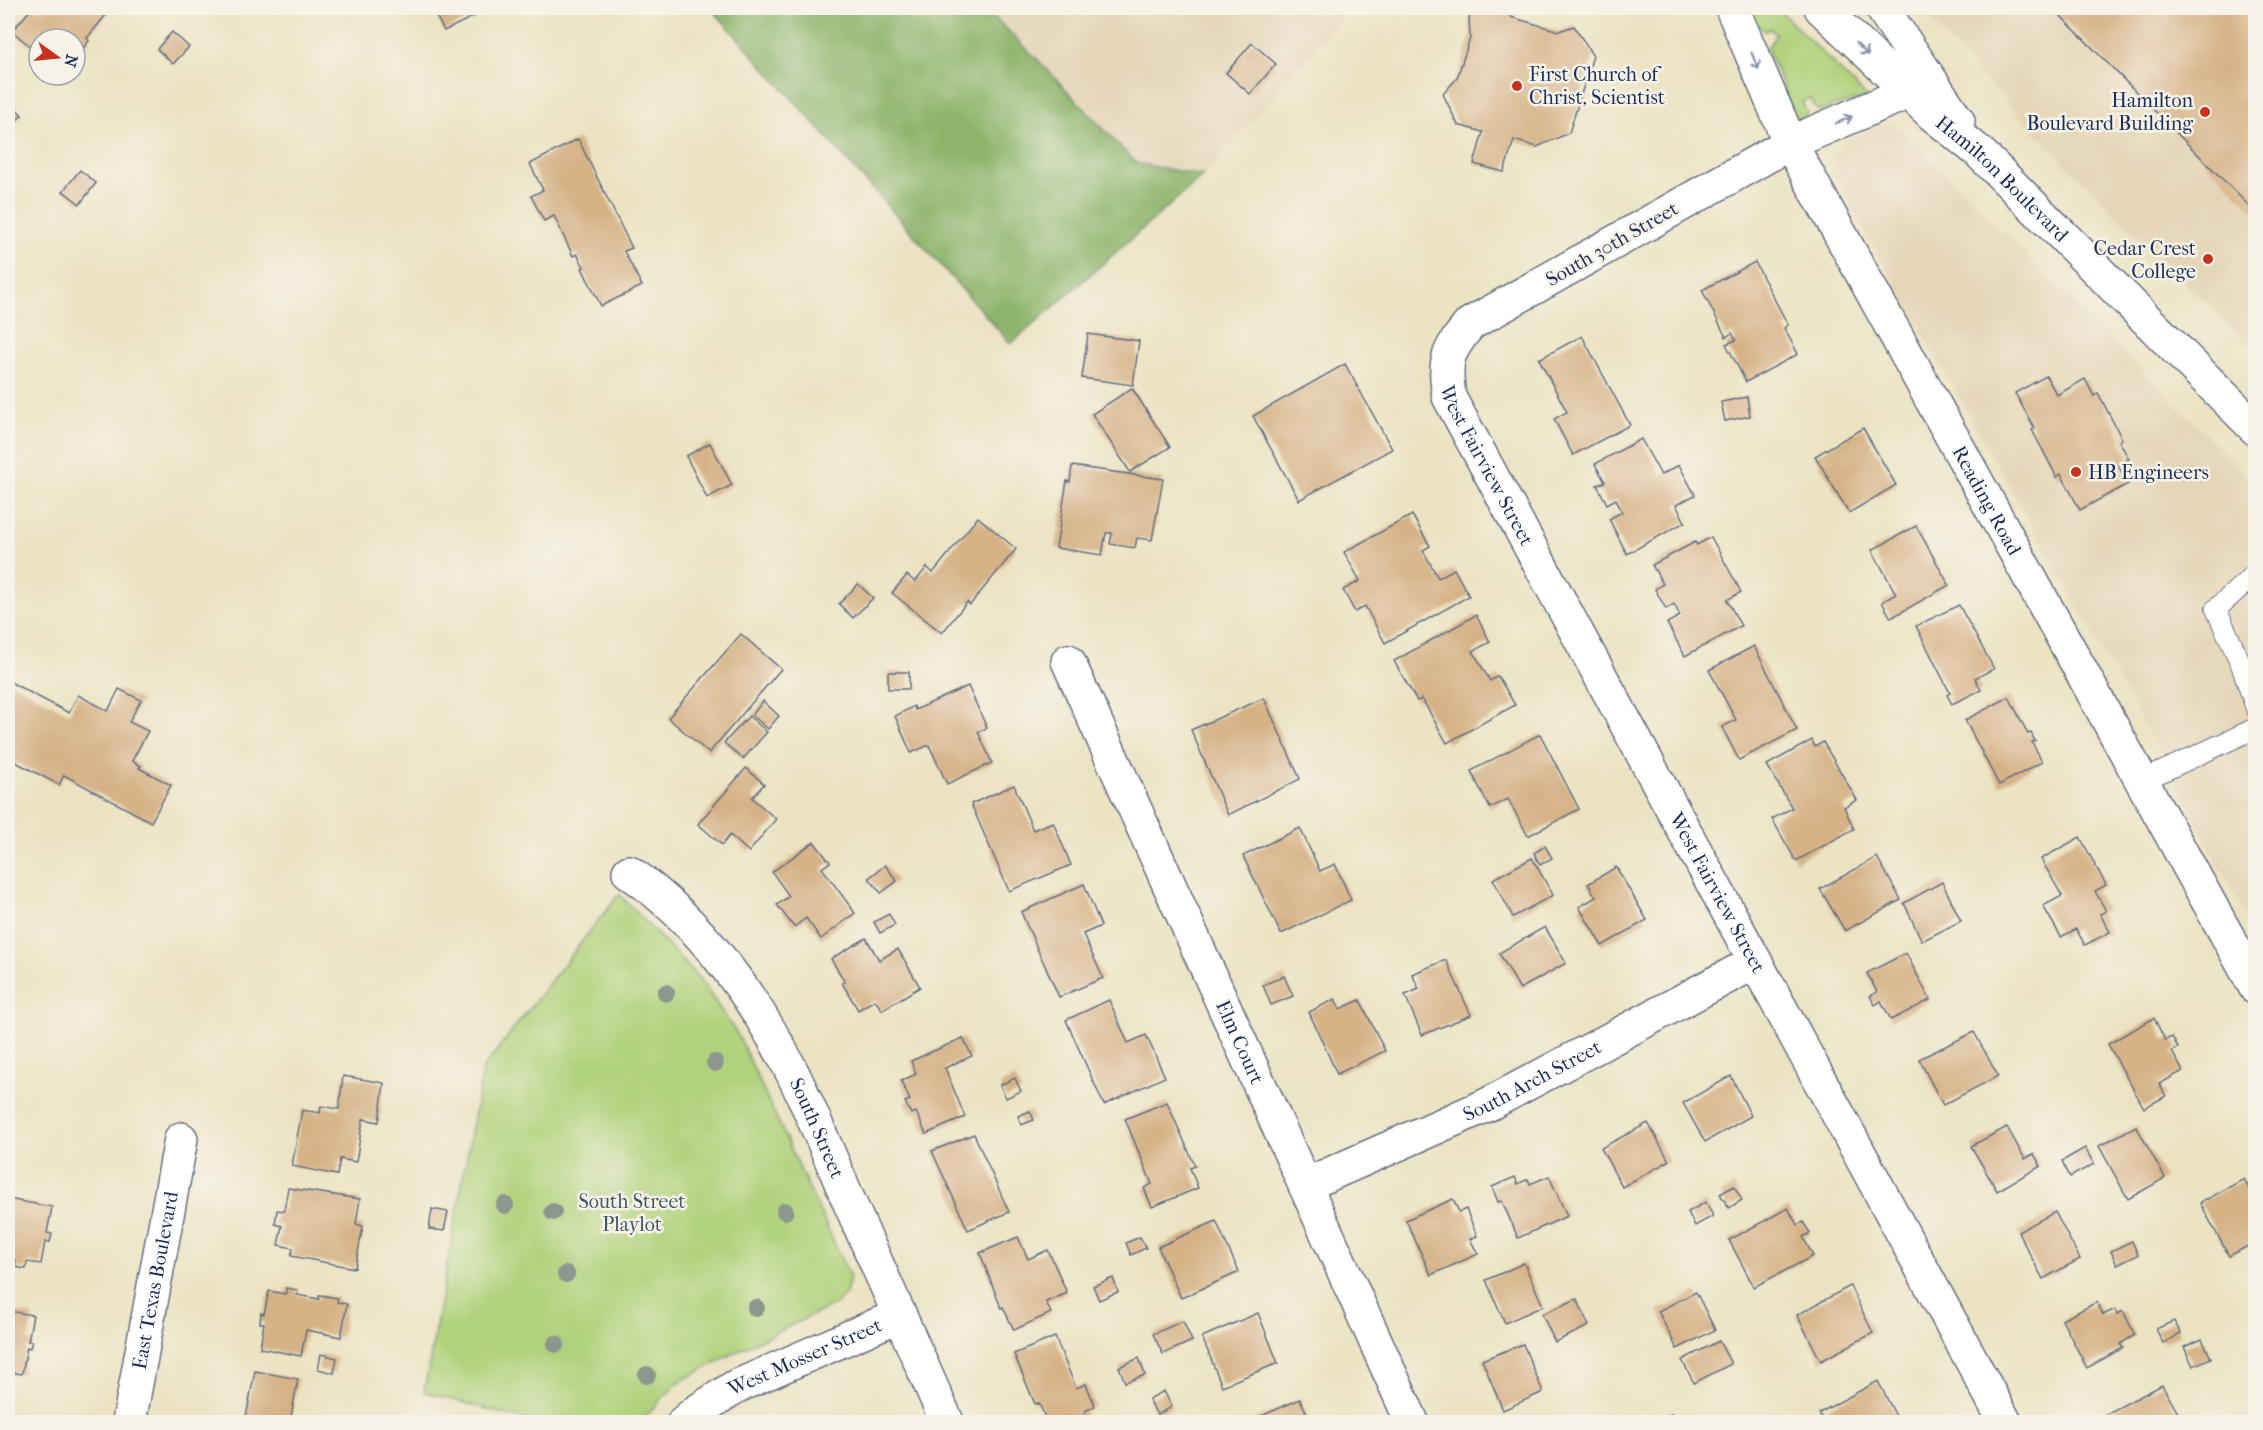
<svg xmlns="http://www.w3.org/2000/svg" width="2263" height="1430" viewBox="0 0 2263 1430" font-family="'IM FELL French Canon',serif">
<rect width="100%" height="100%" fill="#f7f3e8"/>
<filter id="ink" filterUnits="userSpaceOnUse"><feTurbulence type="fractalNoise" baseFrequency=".0167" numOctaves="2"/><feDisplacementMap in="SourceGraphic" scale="12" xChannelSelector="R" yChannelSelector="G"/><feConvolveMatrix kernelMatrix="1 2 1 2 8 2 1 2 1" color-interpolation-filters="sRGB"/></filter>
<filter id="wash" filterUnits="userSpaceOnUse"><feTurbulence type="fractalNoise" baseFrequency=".008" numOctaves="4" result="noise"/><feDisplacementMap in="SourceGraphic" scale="24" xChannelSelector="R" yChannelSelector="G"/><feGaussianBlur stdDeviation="1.35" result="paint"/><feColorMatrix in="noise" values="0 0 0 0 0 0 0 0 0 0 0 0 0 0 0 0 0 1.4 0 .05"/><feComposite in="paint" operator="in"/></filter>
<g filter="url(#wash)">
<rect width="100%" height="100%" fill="#ebe3c2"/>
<g fill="#e5d6b8">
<polygon points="985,8 1350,8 1203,176 1136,164 1037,59"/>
<polygon points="1922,8 2255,8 2255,352 2067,166 1942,34"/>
<polygon points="1891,125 1902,130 2255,484 2255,933 2154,742 1832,172 1834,155 1843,144 1878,126"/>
</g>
<g fill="#b1d27b" stroke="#66806c" stroke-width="1.5">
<polygon points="1751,8 1777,8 1868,98 1829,107 1823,111 1817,110 1810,98 1802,102 1807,112 1805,118 1802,120 1796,119 1767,48 1776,35 1770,28 1766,31 1757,27"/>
<polygon points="619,894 700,979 739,1037 850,1277 846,1294 836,1304 743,1348 677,1383 640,1422 534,1422 424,1392 483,1068"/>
</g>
<polygon fill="#8cb46b" stroke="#547264" stroke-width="1.5" points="711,8 985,8 1037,59 1136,163 1203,176 1011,344"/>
<g id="blocks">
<g fill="#d6b287">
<polygon points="32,8 43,10 45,8 108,8 111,9 87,38 89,41 79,53 77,51 75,54 75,39 39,39 39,54 12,31"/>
<polygon points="432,8 486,8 487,10 444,31"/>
<polygon points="1487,8 1501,8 1511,17 1559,31 1574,26 1593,56 1569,133 1537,147 1514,140 1504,172 1474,164 1483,132 1458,125 1443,94 1457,78 1470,38 1469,17"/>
<polygon points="2058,8 2256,8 2256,213 2055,10"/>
<polygon points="172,32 189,47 173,64 157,49"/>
<polygon points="1252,43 1276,64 1250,94 1226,73"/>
<polygon points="8,100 22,115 8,129"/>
<polygon points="578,139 632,248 624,251 642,286 601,306 582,268 584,267 577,254 573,256 554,216 544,221 531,196 543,190 530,164"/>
<polygon points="80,170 96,183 80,204 63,191"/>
<polygon points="1755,262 1788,325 1784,328 1798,354 1746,382 1726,344 1736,340 1732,333 1726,337 1702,290"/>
<polygon points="1088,334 1139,341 1133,385 1082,378"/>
<polygon points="1582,336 1630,425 1573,455 1554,419 1567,412 1539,359"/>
<polygon points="1345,364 1392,449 1299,500 1253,416"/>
<polygon points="2046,376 2057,395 2085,379 2094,396 2098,393 2122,439 2119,441 2129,459 2118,465 2128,484 2080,510 2061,474 2057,477 2032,430 2035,429 2015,393"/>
<polygon points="1132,388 1170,447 1130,472 1092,414"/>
<polygon points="1747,397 1750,416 1725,421 1721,402"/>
<polygon points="1863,428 1896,485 1849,513 1815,456"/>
<polygon points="1641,439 1661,475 1679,465 1695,495 1676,505 1685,522 1627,554 1609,519 1622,512 1616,499 1607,504 1597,485 1605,482 1595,464"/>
<polygon points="710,443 732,485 707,498 686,456"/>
<polygon points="1072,466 1163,479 1152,540 1137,538 1135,548 1110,544 1112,533 1106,533 1102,555 1056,548 1067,481 1070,482"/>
<polygon points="1412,515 1430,546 1423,550 1438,578 1454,569 1469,596 1385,643 1365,606 1355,612 1343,590 1360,581 1344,552"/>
<polygon points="978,517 1016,549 970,605 967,602 942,633 892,593 907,575 915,582 927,567 933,573"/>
<polygon points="1916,526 1949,585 1891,618 1882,602 1896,594 1872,550"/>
<polygon points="1711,537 1741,592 1727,600 1741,626 1685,656 1667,623 1680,616 1674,604 1666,609 1655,589 1663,584 1652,565 1695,542 1697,545"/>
<polygon points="858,584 873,598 853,618 839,604"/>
<polygon points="1959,605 1994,669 1975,678 1981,690 1952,704 1947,695 1950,693 1916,626"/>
<polygon points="1476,615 1490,642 1473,651 1490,681 1498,676 1515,705 1447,743 1422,699 1417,701 1394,661"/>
<polygon points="741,634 781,669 709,753 668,718"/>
<polygon points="1754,646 1797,730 1739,760 1722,727 1736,720 1709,670"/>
<rect x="888" y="672" width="21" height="17"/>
<polygon points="8,681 69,713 78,695 108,711 119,689 141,700 129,722 148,731 132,761 141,766 139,768 171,785 151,822 64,775 59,785 8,758"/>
<polygon points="968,686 987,728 978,732 992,763 947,784 929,745 911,753 895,716 914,706 915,710"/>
<polygon points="2009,697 2028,734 2031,733 2035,741 2032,742 2042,762 1999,785 1965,720"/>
<polygon points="1264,698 1300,779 1228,815 1191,730"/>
<polygon points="763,701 779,716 768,729 752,715"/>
<polygon points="749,716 767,732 743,759 724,743"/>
<polygon points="1540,734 1579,809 1528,836 1508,799 1490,808 1471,771"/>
<polygon points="1812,740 1815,747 1823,742 1857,800 1844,807 1854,829 1796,861 1772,819 1792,808 1767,765"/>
<polygon points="746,768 764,784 752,798 776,819 749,852 730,835 722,845 698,824"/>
<polygon points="1014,785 1033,830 1053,822 1071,865 1009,891 971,804"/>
<polygon points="1300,828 1320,871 1335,864 1351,900 1281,934 1243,856"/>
<polygon points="2080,837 2106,885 2095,891 2106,911 2100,914 2110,932 2085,945 2076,929 2061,937 2043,906 2062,896 2041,859"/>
<polygon points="814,842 830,862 822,868 855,913 821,939 806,918 794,927 777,905 789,896 772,872"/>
<polygon points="1545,846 1552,858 1540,865 1534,853"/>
<polygon points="1877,857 1901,900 1845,931 1820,889"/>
<polygon points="1532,858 1553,895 1513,917 1493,879"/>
<polygon points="885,865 897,881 881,893 869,878"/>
<polygon points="1616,867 1647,920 1602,946 1579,907 1596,897 1588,884"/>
<polygon points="1942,882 1961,921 1922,941 1904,903"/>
<polygon points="1084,884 1101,926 1083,934 1103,978 1059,997 1021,912"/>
<polygon points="889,914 895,925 880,933 874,922"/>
<polygon points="1545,927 1566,963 1520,989 1499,953"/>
<polygon points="866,938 879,960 898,949 920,987 882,1010 875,1000 858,1010 842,983 845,982 831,959"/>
<polygon points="1906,953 1930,1000 1891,1020 1881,1001 1875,1005 1870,996 1877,992 1867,973"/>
<polygon points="1446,960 1471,1015 1422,1035 1405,995 1419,989 1412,974"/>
<polygon points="1284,976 1293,996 1271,1005 1263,985"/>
<polygon points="1335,999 1340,1009 1360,1000 1385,1051 1337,1074 1309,1012"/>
<polygon points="1109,1000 1128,1043 1146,1035 1165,1077 1104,1105 1066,1020"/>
<polygon points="2154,1018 2165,1040 2172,1037 2178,1048 2172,1052 2183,1071 2159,1084 2166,1096 2144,1108 2108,1044"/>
<polygon points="1974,1032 1998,1076 1943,1105 1919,1059"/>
<polygon points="963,1038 972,1056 945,1068 965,1117 926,1134 916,1112 911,1114 905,1102 910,1100 901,1081 916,1074 911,1061"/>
<polygon points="343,1076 384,1083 379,1122 363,1119 356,1162 340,1159 337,1175 292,1166 302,1110 320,1113 321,1106 339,1109"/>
<polygon points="1731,1076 1751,1116 1705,1142 1683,1103"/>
<polygon points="1015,1078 1021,1091 1006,1098 1000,1085"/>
<polygon points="1167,1102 1195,1166 1190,1168 1198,1188 1152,1207 1144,1188 1152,1184 1125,1119"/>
<polygon points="1030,1111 1034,1120 1021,1125 1018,1116"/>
<polygon points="1648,1123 1669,1161 1622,1187 1601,1148"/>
<polygon points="2136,1126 2165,1178 2128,1199 2099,1146"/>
<polygon points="2007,1127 2025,1159 2034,1154 2041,1166 1997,1191 1971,1146"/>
<polygon points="974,1134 1009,1212 968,1230 932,1151"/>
<polygon points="2085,1148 2094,1164 2070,1177 2062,1161"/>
<polygon points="1549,1176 1567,1216 1518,1238 1502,1201 1498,1202 1492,1187 1515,1177 1518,1184 1528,1179 1530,1184"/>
<polygon points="2244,1179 2256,1202 2256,1255 2250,1245 2229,1256 2200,1203"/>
<polygon points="1734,1186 1742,1200 1729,1208 1720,1194"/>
<polygon points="288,1188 360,1199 356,1224 363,1226 355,1268 291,1256 293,1248 278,1245 282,1226 275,1224 277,1210 284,1211"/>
<polygon points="8,1199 52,1207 47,1233 52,1234 50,1242 45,1242 41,1264 27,1262 26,1269 15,1267 16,1260 8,1258"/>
<polygon points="1453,1199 1459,1212 1466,1209 1477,1236 1470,1239 1478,1254 1431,1275 1406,1220"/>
<polygon points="1706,1202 1713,1216 1695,1226 1688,1212"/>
<polygon points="1788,1208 1797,1225 1803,1222 1810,1233 1803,1237 1813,1256 1754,1287 1729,1240"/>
<polygon points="432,1209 448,1212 444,1231 429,1229"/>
<polygon points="2055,1212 2080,1259 2043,1279 2018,1232"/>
<polygon points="1216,1221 1239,1272 1181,1298 1158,1247"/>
<polygon points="1018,1237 1028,1259 1048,1250 1067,1293 1046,1302 1051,1313 1014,1330 1003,1307 1001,1308 980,1253"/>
<polygon points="1140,1237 1146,1248 1131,1255 1126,1243"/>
<polygon points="2132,1241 2138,1255 2117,1265 2111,1251"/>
<polygon points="1524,1263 1543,1306 1505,1323 1486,1280"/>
<polygon points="1113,1278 1118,1292 1099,1300 1093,1286"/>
<polygon points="1850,1286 1873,1333 1821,1361 1797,1315"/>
<polygon points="286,1288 298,1290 297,1295 319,1299 319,1295 338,1298 337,1302 347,1304 341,1337 306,1330 301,1356 260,1348 264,1323 260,1323 261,1313 264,1314 269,1291 286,1294"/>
<polygon points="1696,1292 1715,1330 1677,1349 1658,1311"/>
<polygon points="1577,1299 1589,1326 1555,1342 1542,1314"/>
<polygon points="2097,1302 2103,1315 2115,1309 2118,1314 2123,1311 2135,1335 2120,1344 2123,1348 2087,1368 2062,1320"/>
<polygon points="8,1311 33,1315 28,1341 32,1341 30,1348 27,1347 22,1374 8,1372"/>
<polygon points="1258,1313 1278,1363 1222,1386 1202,1337"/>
<polygon points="1183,1321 1192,1341 1163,1354 1153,1334"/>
<polygon points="2174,1321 2181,1334 2163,1343 2156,1329"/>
<polygon points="1055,1337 1076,1388 1086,1384 1095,1406 1085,1411 1086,1415 1069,1422 1047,1422 1039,1403 1035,1404 1014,1354"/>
<polygon points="2202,1339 2211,1358 2193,1366 2184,1347"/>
<polygon points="1719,1341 1731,1364 1694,1383 1682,1360"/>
<polygon points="1523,1344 1543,1392 1503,1410 1482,1360"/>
<polygon points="321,1354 337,1358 334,1373 318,1369"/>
<polygon points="1139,1358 1145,1375 1125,1382 1119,1367"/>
<polygon points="255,1371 298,1379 290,1422 245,1422"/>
<polygon points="1878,1381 1899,1422 1824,1422 1819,1413"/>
<polygon points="2162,1385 2183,1422 2108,1422 2104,1415"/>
<polygon points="1164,1391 1172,1407 1157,1415 1149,1399"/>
<polygon points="1300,1399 1311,1422 1248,1422"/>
<polygon points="1671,1414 1674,1422 1652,1422"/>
</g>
</g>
</g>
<g filter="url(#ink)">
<use href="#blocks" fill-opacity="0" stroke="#646e81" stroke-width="1.5"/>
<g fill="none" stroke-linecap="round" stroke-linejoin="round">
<g stroke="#646e81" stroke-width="22">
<g id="service">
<polyline points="2256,573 2216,609 2241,664 2256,708"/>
<polyline points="2142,781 2256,728"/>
</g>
</g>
<g stroke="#646e81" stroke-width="36">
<g id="minor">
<path id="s1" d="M1790 143 1470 324C1446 353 1444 361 1449 397L2005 1422"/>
<path id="s2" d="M1068 661 1412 1422"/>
<path id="s3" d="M629 872C700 921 755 998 793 1074 813 1115 830 1157 848 1199 881 1273 914 1348 947 1422"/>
<path id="s4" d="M1305 1185 1487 1105 1755 962"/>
<path id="s5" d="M129 1422 181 1139"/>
<path id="s6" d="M684 1422 696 1412 735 1387 900 1315"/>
</g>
</g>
<g stroke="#646e81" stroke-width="36">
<g id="tertiary">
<path id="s7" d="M1732 8 1790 143 2256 988"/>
<polyline points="1790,143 1908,92"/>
</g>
</g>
<g stroke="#646e81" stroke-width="36">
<g id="primary">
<path id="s8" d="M1821 8 1933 115 1979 152 2256 429"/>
<polyline points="1882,8 1958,121"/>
</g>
</g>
<use href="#service" stroke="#fff" stroke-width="20"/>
<use href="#minor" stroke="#fff" stroke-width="33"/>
<use href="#tertiary" stroke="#fff" stroke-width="33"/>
<use href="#primary" stroke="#fff" stroke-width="33"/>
</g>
<g fill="#8d978f">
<circle cx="666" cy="993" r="9"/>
<circle cx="715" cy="1063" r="9"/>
<circle cx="505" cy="1205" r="9"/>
<circle cx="785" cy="1211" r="9"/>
<circle cx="553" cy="1212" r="9"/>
<circle cx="566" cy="1274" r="9"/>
<circle cx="756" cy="1308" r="9"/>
<circle cx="556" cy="1344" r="9"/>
<circle cx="647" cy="1375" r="9"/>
</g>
<defs><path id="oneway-shaft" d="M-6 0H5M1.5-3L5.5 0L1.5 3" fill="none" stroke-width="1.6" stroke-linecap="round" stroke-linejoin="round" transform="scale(1.5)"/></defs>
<g stroke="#8d97ae">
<use href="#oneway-shaft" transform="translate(1862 49) rotate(43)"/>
<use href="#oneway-shaft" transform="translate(1755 61) rotate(67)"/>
<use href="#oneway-shaft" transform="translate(1844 120) rotate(-23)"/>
</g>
</g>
<g fill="#c8321e" stroke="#f7f3e8" stroke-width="2">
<circle cx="1517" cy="86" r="6"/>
<circle cx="2205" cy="112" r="6"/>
<circle cx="2208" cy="259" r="6"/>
<circle cx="2076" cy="472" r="6"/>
</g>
<g text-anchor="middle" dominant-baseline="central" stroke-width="5" stroke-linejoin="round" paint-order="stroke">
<g font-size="20" fill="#1b2f5e" stroke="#f7f3e8" text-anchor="start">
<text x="1529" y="74">First Church of<tspan x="1529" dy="23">Christ, Scientist</tspan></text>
<text x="2193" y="100" text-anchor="end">Hamilton<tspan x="2193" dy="23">Boulevard Building</tspan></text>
<text x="2196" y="248" text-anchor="end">Cedar Crest<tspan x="2196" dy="23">College</tspan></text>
<text x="2088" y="472">HB Engineers</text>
</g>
<g font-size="20" fill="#1b2f5e" stroke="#f7f3e8">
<text stroke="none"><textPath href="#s8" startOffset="249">Hamilton Boulevard</textPath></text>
<text transform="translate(1612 244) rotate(-30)">South 30th Street</text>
<text stroke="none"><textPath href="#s1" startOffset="525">West Fairview Street</textPath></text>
<text stroke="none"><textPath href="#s7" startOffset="555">Reading Road</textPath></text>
<text stroke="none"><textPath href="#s1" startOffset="1011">West Fairview Street</textPath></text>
<text stroke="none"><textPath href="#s2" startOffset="418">Elm Court</textPath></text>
<text stroke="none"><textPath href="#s4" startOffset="250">South Arch Street</textPath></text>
<text stroke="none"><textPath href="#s3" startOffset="322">South Street</textPath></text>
<text stroke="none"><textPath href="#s5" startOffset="144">East Texas Boulevard</textPath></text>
<text stroke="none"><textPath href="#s6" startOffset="138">West Mosser Street</textPath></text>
</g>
<g font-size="20" fill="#405865" stroke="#f7f3e8">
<text x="632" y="1201">South Street<tspan x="632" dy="23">Playlot</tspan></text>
</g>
</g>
<rect width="2263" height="1430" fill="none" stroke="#f7f3e8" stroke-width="30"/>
<g transform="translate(57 57) rotate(105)"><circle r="28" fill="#f7f3e8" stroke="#9fa5b1" stroke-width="1.5"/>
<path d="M0-4.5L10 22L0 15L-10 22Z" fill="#c8321e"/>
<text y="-9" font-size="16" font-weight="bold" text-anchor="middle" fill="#1b2f5e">N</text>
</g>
</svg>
